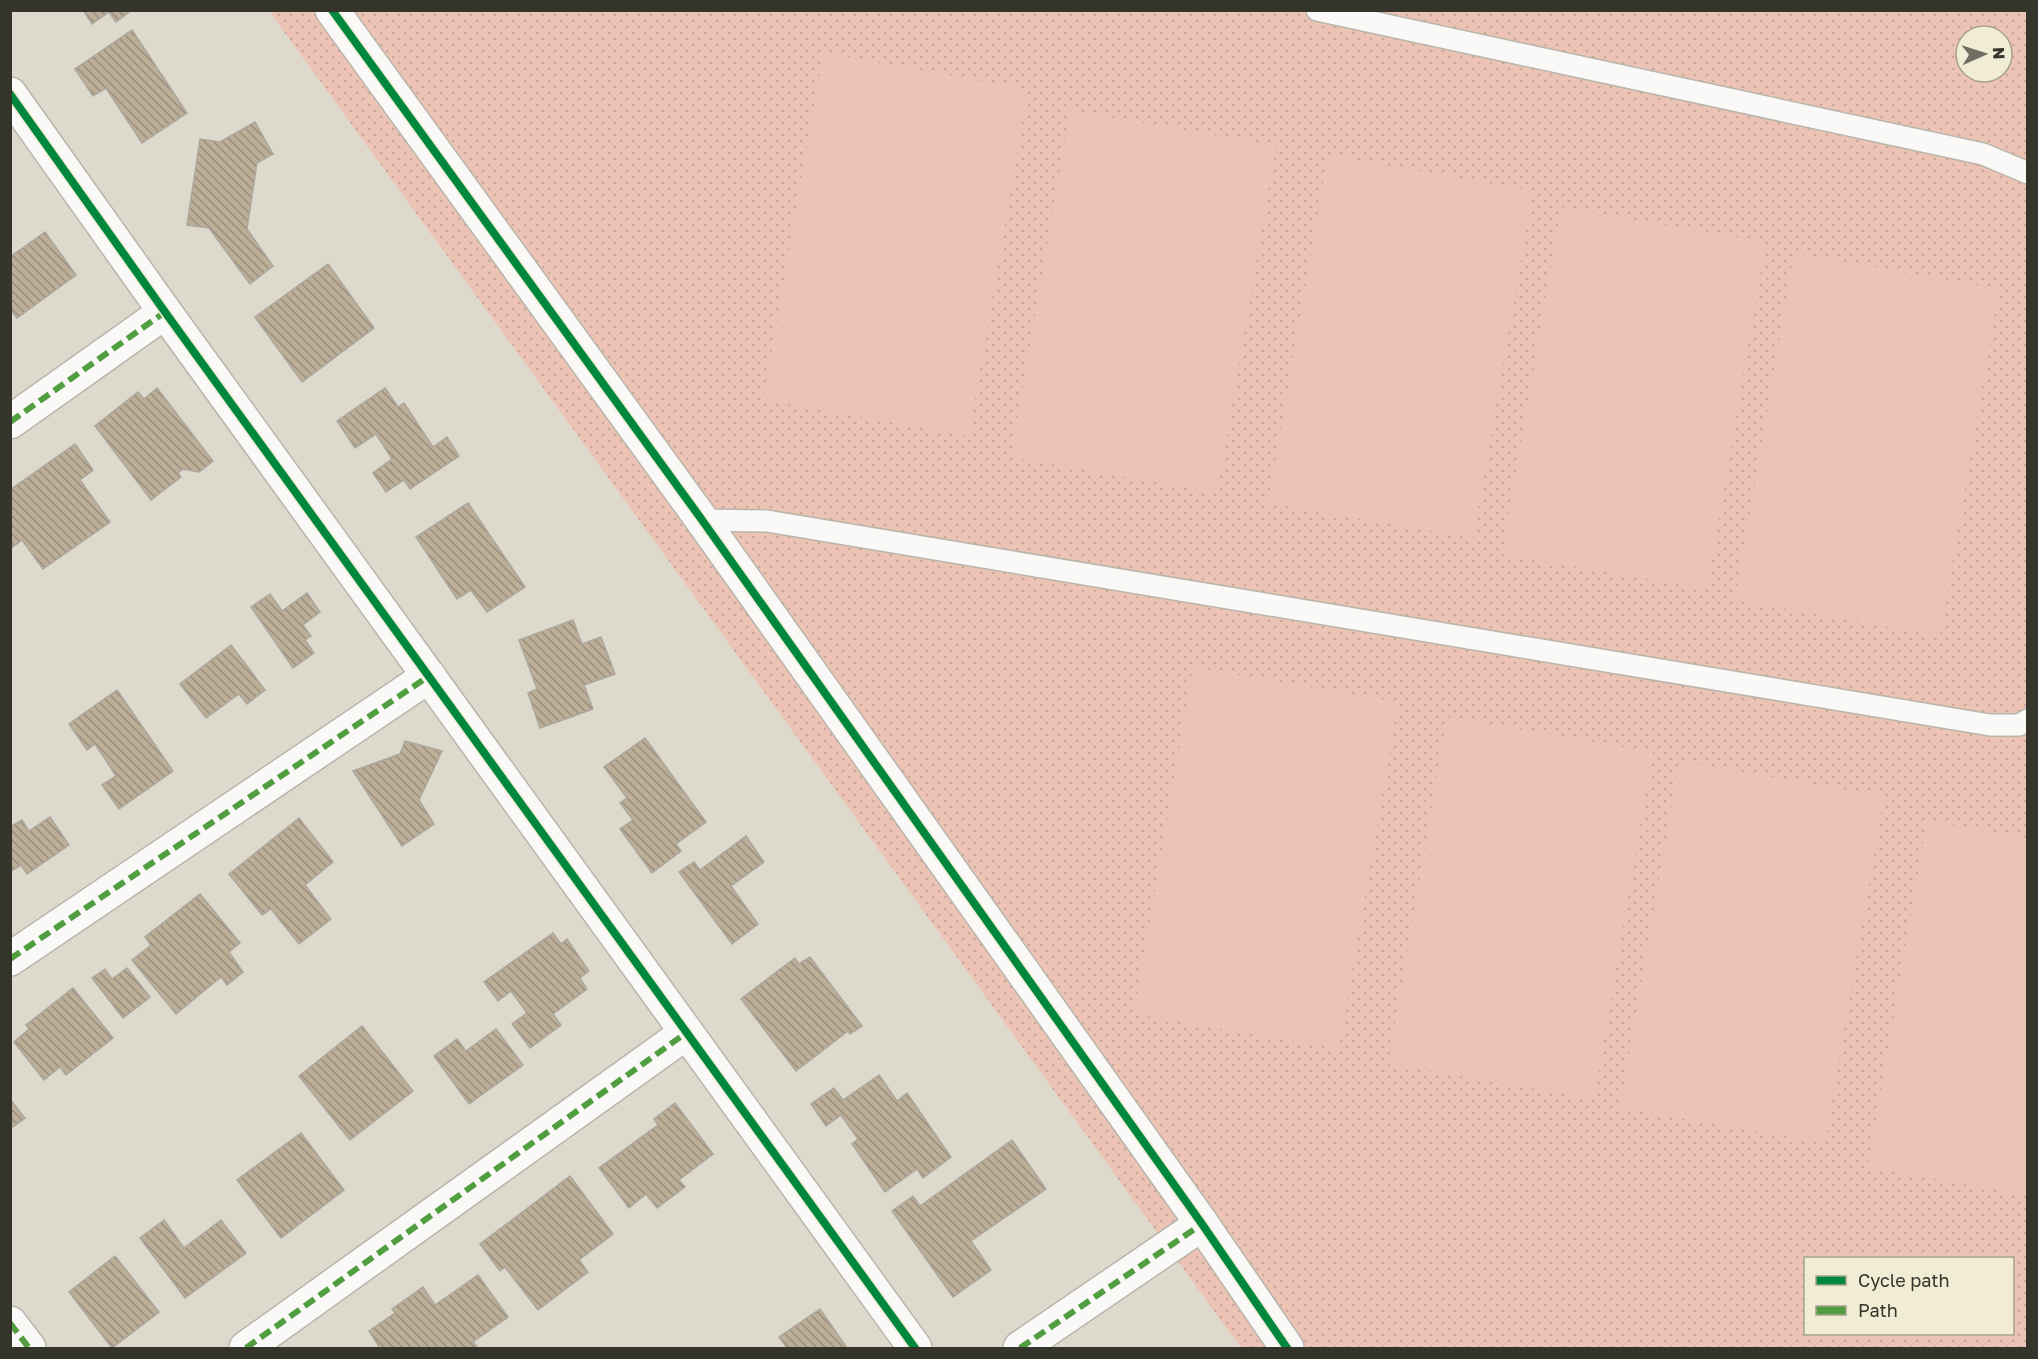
<svg xmlns="http://www.w3.org/2000/svg" width="2038" height="1359" viewBox="0 0 2038 1359" font-family="'Golos Text',sans-serif">
<defs>
<pattern id="grass-dots" width="8" height="8" patternUnits="userSpaceOnUse" patternTransform="scale(1.5)"><rect width="8" height="8" fill="#ecc3b4"/><path d="M2 2h.1M6 6h.1" fill="none" stroke="#cba89b" stroke-width="1.8" stroke-linecap="round"/></pattern>
<pattern id="building-back-hatch" width="6" height="6" patternUnits="userSpaceOnUse" patternTransform="scale(1.5)"><rect width="6" height="6" fill="#bdae98"/><path d="M-1 5l2 2M0 0l6 6M5-1l2 2" fill="none" stroke="#9a8e7c"/></pattern>
</defs>
<rect width="100%" height="100%" fill="#dddacd"/>
<path fill="url(#grass-dots)" fill-rule="evenodd" d="M269 11H2027V1348H1241ZM1966 36H2002V72H1966ZM1806 1258H2012V1334H1806Z"/>
<g fill="#ecc3b4">
<polygon points="823,53 1028,89 969,436 763,400"/>
<polygon points="1070,110 1276,146 1217,493 1011,457"/>
<polygon points="1328,155 1533,191 1473,538 1268,503"/>
<polygon points="1561,207 1766,242 1707,589 1502,554"/>
<polygon points="1794,253 1999,289 1940,636 1735,600"/>
<polygon points="1193,667 1398,702 1339,1049 1134,1014"/>
<polygon points="1447,717 1653,752 1594,1099 1388,1064"/>
<polygon points="1679,761 1884,796 1825,1143 1620,1108"/>
<polygon points="1927,820 2027,838 2027,1195 1868,1167"/>
</g>
<g fill="url(#building-back-hatch)" stroke="#aca79e" stroke-width="1.5">
<polygon points="83,10 132,10 116,22 109,12 92,24"/>
<polygon points="132,30 187,113 142,143 106,88 93,96 75,69"/>
<polygon points="255,122 273,154 257,163 247,229 273,266 250,284 209,228 187,225 200,139 220,142"/>
<polygon points="45,232 76,275 17,318 10,309 10,257"/>
<polygon points="328,264 374,328 302,382 255,317"/>
<polygon points="157,388 213,461 199,472 183,469 178,473 181,477 151,500 95,426 138,392 144,399"/>
<polygon points="385,388 398,407 404,403 433,447 447,437 459,456 410,489 404,480 386,492 373,473 392,459 376,434 355,448 337,421"/>
<polygon points="75,444 93,470 80,480 110,522 43,569 22,540 10,549 10,490"/>
<polygon points="468,503 525,587 487,612 471,590 457,599 416,537"/>
<polygon points="307,593 320,612 303,625 311,636 305,640 314,653 293,668 251,607 270,594 282,611"/>
<polygon points="573,620 582,644 601,637 615,674 584,685 593,709 540,728 528,693 537,689 519,640"/>
<polygon points="231,645 265,690 247,704 239,694 206,718 180,684"/>
<polygon points="117,690 173,771 119,809 102,785 116,776 95,744 87,750 69,724"/>
<polygon points="645,738 706,822 676,844 681,851 652,873 620,829 633,820 620,803 627,798 604,767"/>
<polygon points="405,741 442,751 419,800 434,824 402,846 353,771 400,754"/>
<polygon points="50,817 69,845 27,874 21,865 10,872 10,827 22,820 29,831"/>
<polygon points="299,818 333,862 305,885 331,919 299,944 271,909 262,915 229,874"/>
<polygon points="746,836 764,862 731,886 758,924 732,944 679,872 694,862 700,870"/>
<polygon points="200,894 240,943 229,952 243,972 227,985 221,977 176,1014 132,960 151,945 145,937"/>
<polygon points="553,933 561,944 567,939 589,971 580,978 587,989 553,1014 561,1025 530,1048 512,1024 527,1013 511,991 498,1001 484,982"/>
<polygon points="810,957 862,1026 850,1034 848,1031 796,1071 741,999 795,958 799,964"/>
<polygon points="127,968 150,997 123,1018 92,978 105,969 112,979"/>
<polygon points="73,988 113,1038 66,1075 60,1067 44,1080 14,1042 29,1029 26,1025"/>
<polygon points="362,1026 413,1091 350,1140 299,1076"/>
<polygon points="496,1029 523,1065 469,1104 434,1056 457,1039 466,1051"/>
<polygon points="879,1075 897,1101 907,1093 951,1157 923,1178 917,1169 885,1192 852,1144 858,1139 841,1115 826,1126 811,1104 834,1088 843,1100"/>
<polygon points="10,1099 25,1118 10,1129"/>
<polygon points="675,1103 713,1154 679,1180 685,1187 657,1208 646,1194 629,1208 599,1168 658,1125 654,1119"/>
<polygon points="301,1133 344,1190 281,1238 237,1180"/>
<polygon points="1012,1140 1046,1189 971,1241 991,1270 953,1297 892,1211 913,1196 920,1206"/>
<polygon points="570,1176 613,1234 579,1260 588,1272 538,1310 505,1267 500,1271 480,1244"/>
<polygon points="164,1220 184,1248 221,1220 246,1253 185,1298 140,1238"/>
<polygon points="115,1256 159,1312 112,1348 69,1292"/>
<polygon points="478,1275 508,1317 473,1342 478,1348 380,1348 369,1331 395,1313 392,1309 423,1287 435,1305"/>
<polygon points="820,1309 847,1348 787,1348 779,1337"/>
</g>
<g fill="none" stroke-linecap="round" stroke-linejoin="round">
<g stroke="#b8b6ab" stroke-width="24">
<g id="service">
<polyline points="1317,10 1983,154 2028,173"/>
<polyline points="702,520 767,521 1990,725 2019,725 2028,720"/>
</g>
</g>
<g stroke="#b8b6ab" stroke-width="36">
<g id="minor">
<polyline points="332,10 702,520 1202,1224 1287,1348"/>
<polyline points="10,94 165,312 915,1348"/>
<polyline points="10,422 165,312"/>
<polyline points="10,959 429,676"/>
<polyline points="10,1323 29,1348"/>
<polyline points="246,1348 686,1033"/>
<polyline points="1020,1348 1202,1224"/>
</g>
</g>
<use href="#service" stroke="#faf9f8" stroke-width="21"/>
<use href="#minor" stroke="#faf9f8" stroke-width="33"/>
<g stroke="#519e41" stroke-width="6" stroke-dasharray="12 6" stroke-linecap="butt">
<polyline points="10,422 165,312"/>
<polyline points="10,959 429,676"/>
<polyline points="10,1323 29,1348"/>
<polyline points="246,1348 686,1033"/>
<polyline points="1020,1348 1202,1224"/>
</g>
<g stroke="#f1ecd4" stroke-width="11">
<g id="cycleway">
<polyline points="332,10 702,520 1202,1224 1287,1348"/>
<polyline points="10,94 165,312 915,1348"/>
</g>
</g>
<use href="#cycleway" stroke="#00873e" stroke-width="8"/>
</g>
<rect width="2038" height="1359" fill="none" stroke="#35342a" stroke-width="24"/>
<rect x="1804" y="1257" width="210" height="78" fill="#f1ecd4" stroke="#a6a290" stroke-width="1.5"/>
<rect x="1816" y="1276" width="30" height="9" fill="#00873e" stroke="#a6a290" stroke-width="1.5"/>
<text x="1858" y="1287" font-size="18" fill="#35342a">Cycle path</text>
<rect x="1816" y="1306" width="30" height="9" fill="#519e41" stroke="#a6a290" stroke-width="1.5"/>
<text x="1858" y="1317" font-size="18" fill="#35342a">Path</text>
<g transform="translate(1984 54) rotate(87)"><circle r="28" fill="#f1ecd4" stroke="#a6a290" stroke-width="1.5"/>
<path d="M0-4.5L10 22L0 15L-10 22Z" fill="#706e63"/>
<text y="-9" font-size="16" font-weight="bold" text-anchor="middle" fill="#35342a">N</text>
</g>
</svg>
